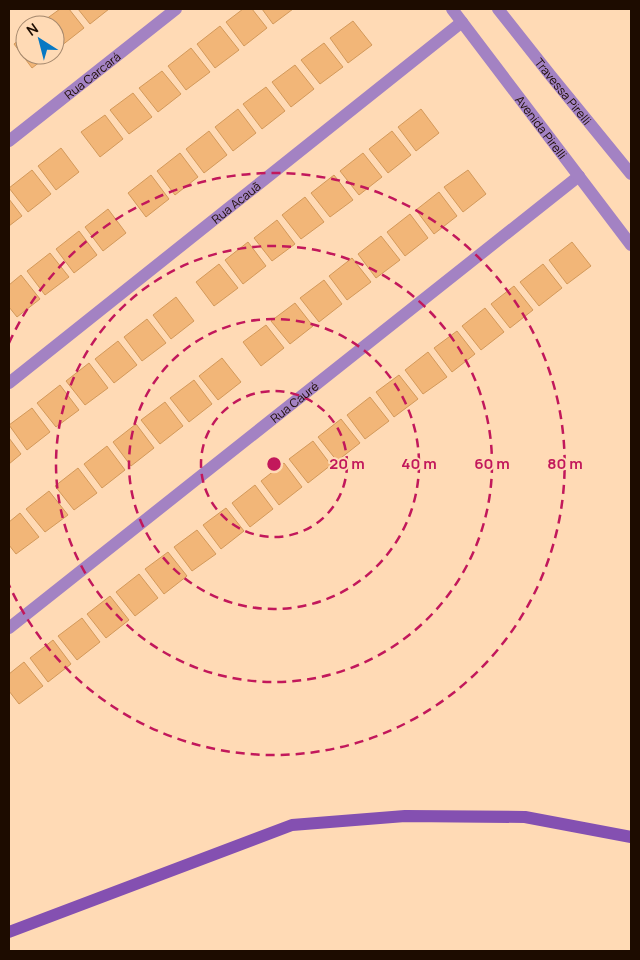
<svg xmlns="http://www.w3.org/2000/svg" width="640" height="960" viewBox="0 0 640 960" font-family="Manrope,sans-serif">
<rect width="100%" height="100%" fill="#ffdab5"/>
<g fill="#f2b678" stroke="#d3995a">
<polygon points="60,9 69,9 84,28 61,46 55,38 55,25 45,25 42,22"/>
<polygon points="78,9 109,9 90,24"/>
<polygon points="243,9 252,9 267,28 244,46 226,22"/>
<polygon points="262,9 293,9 273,24"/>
<polygon points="353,21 372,45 348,63 330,38"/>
<polygon points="220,26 239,50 215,68 197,44"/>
<polygon points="25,35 25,55 49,55 32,68 14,44"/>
<polygon points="324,43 343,67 320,84 301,60"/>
<polygon points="191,48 210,72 186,90 168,66"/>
<polygon points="295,65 314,89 291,107 272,82"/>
<polygon points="162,71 181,94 158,112 139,88"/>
<polygon points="266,87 285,111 262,129 243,104"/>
<polygon points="133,93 152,117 129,134 110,110"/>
<polygon points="238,109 256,133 233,151 215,127"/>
<polygon points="421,109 439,133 416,151 398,127"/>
<polygon points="105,115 123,139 100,157 81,132"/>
<polygon points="209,131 227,155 204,173 186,149"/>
<polygon points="392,131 411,155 388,173 369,149"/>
<polygon points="61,148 79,172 56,190 38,166"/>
<polygon points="180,153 198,177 175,195 157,171"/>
<polygon points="363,153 382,177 359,195 340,171"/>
<polygon points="32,170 51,194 28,212 9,188"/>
<polygon points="468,170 486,194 463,212 444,187"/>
<polygon points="151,175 169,199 146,217 128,193"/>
<polygon points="334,175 353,200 330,217 311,193"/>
<polygon points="439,192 457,216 434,234 416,210"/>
<polygon points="305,197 324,222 301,239 282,215"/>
<polygon points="9,199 22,216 9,226"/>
<polygon points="108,209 126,233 103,251 85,227"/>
<polygon points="410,214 428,238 405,256 387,232"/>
<polygon points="277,220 295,244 272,261 254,238"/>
<polygon points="79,231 97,255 74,273 56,249"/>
<polygon points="381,236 400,260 376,278 358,254"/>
<polygon points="248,242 266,266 243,284 225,260"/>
<polygon points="572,242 591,266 567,284 549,260"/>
<polygon points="50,253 69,277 45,295 27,271"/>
<polygon points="352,258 371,282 347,300 329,276"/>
<polygon points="219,264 238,288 214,306 196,282"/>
<polygon points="543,264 562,288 539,306 520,282"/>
<polygon points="21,275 40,299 17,317 9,307 9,285"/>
<polygon points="324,280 342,304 319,322 300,298"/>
<polygon points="514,286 533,310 510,328 491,304"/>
<polygon points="176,297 194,321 171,339 153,315"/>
<polygon points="295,303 313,326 290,344 271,321"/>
<polygon points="485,308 504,332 481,350 462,326"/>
<polygon points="147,319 166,343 142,361 124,337"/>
<polygon points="266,325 284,348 261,366 243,342"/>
<polygon points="457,331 475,354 452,372 434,348"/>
<polygon points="118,341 137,365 114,383 95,359"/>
<polygon points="428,352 447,377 423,394 405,370"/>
<polygon points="222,358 241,382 218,400 199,376"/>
<polygon points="89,363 108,388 85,405 66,381"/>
<polygon points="399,375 418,399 394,417 376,392"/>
<polygon points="194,380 212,404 189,422 170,398"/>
<polygon points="60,385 79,410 56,427 37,403"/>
<polygon points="370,397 389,421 365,439 347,415"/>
<polygon points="165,402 183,426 160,444 141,420"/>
<polygon points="32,408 50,432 27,450 9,425"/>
<polygon points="341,419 360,443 337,461 318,437"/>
<polygon points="136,424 154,448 131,466 113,442"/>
<polygon points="9,438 21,454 9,464"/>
<polygon points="313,441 331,465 308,483 289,459"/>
<polygon points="107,446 125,470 102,488 84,464"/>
<polygon points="284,463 302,487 279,505 261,481"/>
<polygon points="78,468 97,493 74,510 55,486"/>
<polygon points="255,485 273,509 250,527 232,503"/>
<polygon points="49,491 68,515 45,532 26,509"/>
<polygon points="226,508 244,531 221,549 203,525"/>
<polygon points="20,513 39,537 16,554 9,545 9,522"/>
<polygon points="197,530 216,554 192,571 174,547"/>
<polygon points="168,552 187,576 164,594 145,569"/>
<polygon points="139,574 158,598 135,616 116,592"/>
<polygon points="110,596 129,620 106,638 87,614"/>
<polygon points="82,618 100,642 77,660 58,636"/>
<polygon points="53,640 71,664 48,682 30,658"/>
<polygon points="24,662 43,686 19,704 9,691 9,674"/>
</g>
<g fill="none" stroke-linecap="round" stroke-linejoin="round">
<g stroke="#a382c3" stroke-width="12">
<path id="s1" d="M9 141 176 9"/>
<path id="s2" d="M9 383 462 22"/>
<path id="s3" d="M9 628 579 176"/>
</g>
<g stroke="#a382c3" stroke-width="12">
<path id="s4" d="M452 9 631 245"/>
<path id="s5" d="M498 9 551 76 631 174"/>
</g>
<polyline stroke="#8450b1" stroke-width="12" points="9,932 292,825 405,816 525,817 631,837"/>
</g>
<g fill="none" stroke="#c2185b" stroke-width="2.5" stroke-dasharray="9 6">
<circle cx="274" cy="464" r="73"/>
<circle cx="274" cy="464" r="145"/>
<circle cx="274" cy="464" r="218"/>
<path d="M9 343A291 291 0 1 1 9 585"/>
</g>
<g text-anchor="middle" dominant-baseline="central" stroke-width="4" stroke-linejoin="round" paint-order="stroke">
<g font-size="12" fill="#1d0c00" stroke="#ffdab5">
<text stroke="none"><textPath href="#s1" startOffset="106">Rua Carcará</textPath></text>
<text stroke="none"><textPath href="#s5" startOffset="105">Travessa Pirelli</textPath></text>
<text stroke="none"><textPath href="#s4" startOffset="148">Avenida Pirelli</textPath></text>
<text stroke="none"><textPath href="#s2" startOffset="290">Rua Acauã</textPath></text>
<text stroke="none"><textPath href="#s3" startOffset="364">Rua Cauré</textPath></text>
</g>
</g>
<circle cx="274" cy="464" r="8" fill="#c2185b" stroke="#ffdab5" stroke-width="2.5"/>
<g font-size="15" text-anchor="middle" font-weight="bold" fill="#c2185b" stroke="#ffdab5" stroke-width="4" stroke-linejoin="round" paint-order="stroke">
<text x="347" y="469">20 m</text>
<text x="419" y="469">40 m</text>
<text x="492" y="469">60 m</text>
<text x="565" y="469">80 m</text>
</g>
<rect width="640" height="960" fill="none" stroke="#1d0c00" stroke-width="20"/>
<g transform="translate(40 40) rotate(324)"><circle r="24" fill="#ffdab5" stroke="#a5886d"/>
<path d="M0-4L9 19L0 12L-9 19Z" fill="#0778c3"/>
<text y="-8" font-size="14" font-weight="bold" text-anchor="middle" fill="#1d0c00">N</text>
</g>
</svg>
